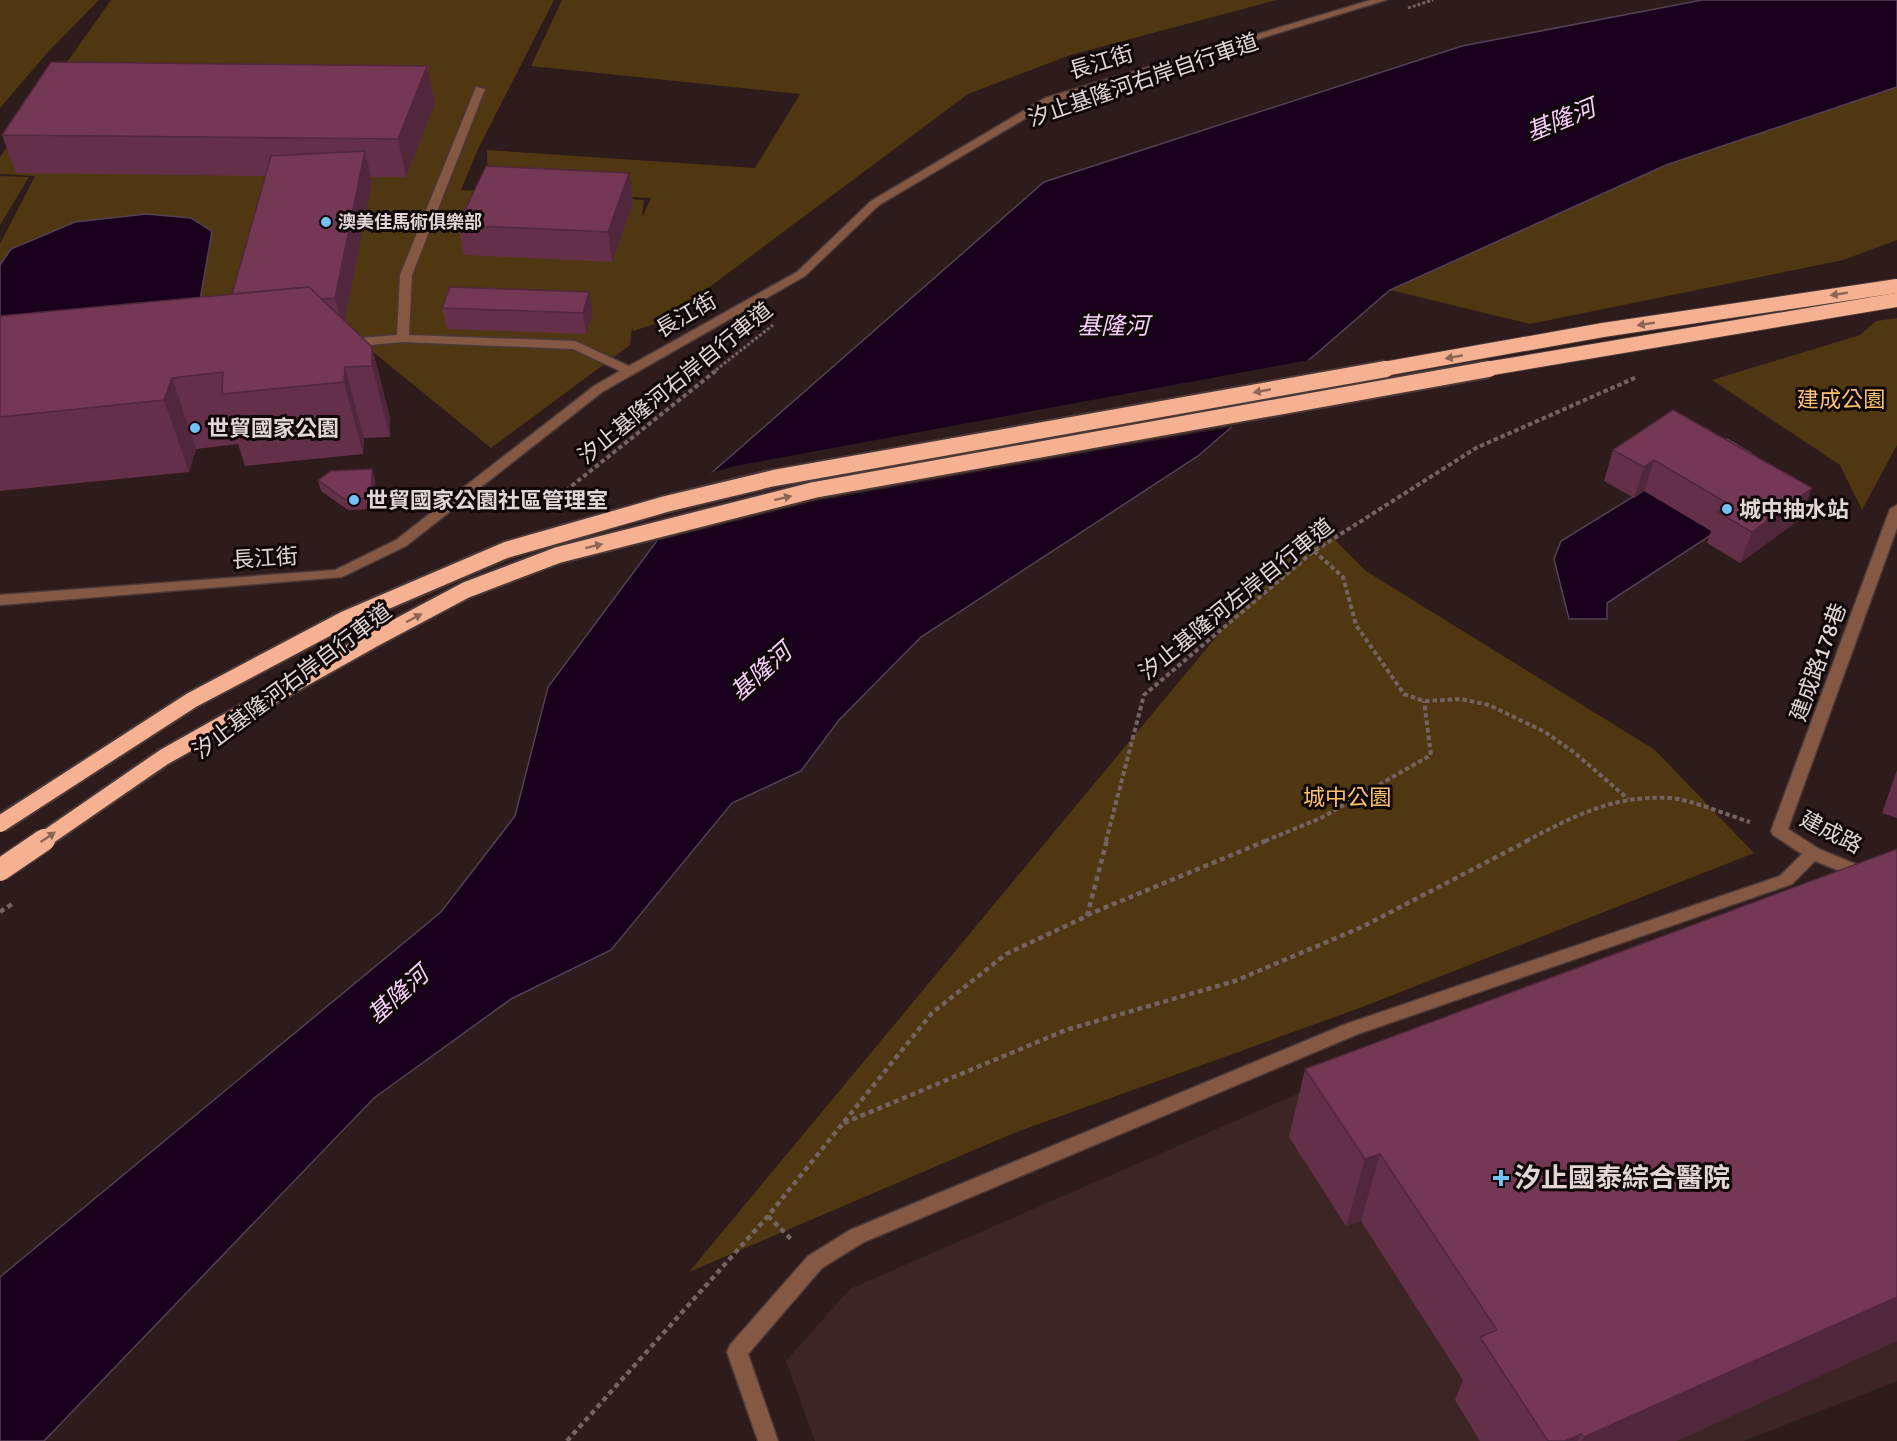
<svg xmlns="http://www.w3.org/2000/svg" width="1897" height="1441" viewBox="0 0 1897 1441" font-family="Signika,'Noto Sans TC',sans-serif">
<rect width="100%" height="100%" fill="#2e1b1b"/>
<polygon fill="#3d2525" points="1897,915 1897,1381 1744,1441 815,1441 786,1361 850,1289 1359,1067"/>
<g fill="#4f3711">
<polygon points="0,0 99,0 47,53 0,108"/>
<polygon points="111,0 554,0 477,151 461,190 644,200 642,218 651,198 488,189 487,150 755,168 800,94 531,66 562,0 1277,0 1070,55 968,94 664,321 633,331 632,326 630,345 491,448 367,347 0,382 0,244 35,176 0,174 0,157"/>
<polygon points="1897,87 1897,240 1843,260 1530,324 1390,290 1666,165"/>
<polygon points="0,176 29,177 0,225"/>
<polygon points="1897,318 1897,445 1862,510 1840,465 1712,380 1860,335 1876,321"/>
<polygon points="1314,519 1366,571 1655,750 1754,853 1365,1006 1014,1133 689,1272"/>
</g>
<g fill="#19001c" stroke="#554054" stroke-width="1.5">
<polygon points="1702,0 1897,0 1897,87 1666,165 1390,290 1198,456 921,637 839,720 801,771 732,803 611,950 511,999 374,1098 44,1441 0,1441 0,1277 441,912 515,816 548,687 700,483 1044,182 1462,46"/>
<polygon points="146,214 191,218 212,231 198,312 0,327 0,265 11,249 75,222"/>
<polygon points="1727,439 1751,453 1786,486 1607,603 1607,619 1569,619 1554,559 1561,541"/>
</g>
<polygon fill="#2e1b1b" points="1314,359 1237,426 817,501 653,542 698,481 706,474 735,466"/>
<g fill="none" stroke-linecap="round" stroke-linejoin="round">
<g stroke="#4b3939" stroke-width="3">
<g id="minor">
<polygon points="1371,0 1386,0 1053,102 879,205 805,276 602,392 406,546 342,577 0,605 0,595 335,570 396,540 594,386 620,371 573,349 403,342 347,347 341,343 347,339 397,335 400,275 476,87 485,89 412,275 409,335 575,341 629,366 797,272 871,201 1045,98"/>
<polygon points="1897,505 1897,528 1788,829 1819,849 1897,881 1897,894 1815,861 1792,884 1358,1034 864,1242 822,1268 748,1354 778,1441 758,1441 727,1352 730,1345 808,1256 850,1230 1346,1024 1780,876 1802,854 1773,835 1771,831 1890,509"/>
</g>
</g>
<g stroke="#746363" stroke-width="3" stroke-dasharray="3 2" stroke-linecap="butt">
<polyline points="1408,8 1433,0"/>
<polyline points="716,370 773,325"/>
</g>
<g stroke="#746363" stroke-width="4" stroke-dasharray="4.5 3" stroke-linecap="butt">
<polyline points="554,500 718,369"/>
<polyline points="1314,551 1343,577 1356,625 1404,694 1424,701 1461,699 1489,705 1545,732 1575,753 1628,799"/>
<polyline points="1106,841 1144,695 1314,551 1476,448 1637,377"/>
<polyline points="1265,841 1321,818 1431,755 1424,701"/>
<path d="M1526 841C1575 816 1612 795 1670 798 1689 799 1730 816 1750 822"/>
</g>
<g stroke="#746363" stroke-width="4.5" stroke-dasharray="5 4" stroke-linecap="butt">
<polyline points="0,912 12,904"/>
<polyline points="1087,915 1268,840"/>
<polyline points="844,1123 1066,1030 1235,981 1362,927 1529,840"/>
<polyline points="768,1216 791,1239"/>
<polyline points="567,1441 768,1216 932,1013 1006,954 1087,916 1107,840"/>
</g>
<use href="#minor" fill="#845842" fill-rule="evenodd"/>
<g stroke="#4b3939" stroke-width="16" stroke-linecap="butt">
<g id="highway-bridge-far2">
<polyline points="1378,370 1603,330 1897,286"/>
<polyline points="1480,370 1897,300"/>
</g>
</g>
<g stroke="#4b3939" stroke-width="20" stroke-linecap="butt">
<g id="highway-bridge-far1">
<polyline points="0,824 192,700 345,619 506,550 666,504 774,478 1386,369"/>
<polyline points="42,841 164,757 372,640 466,590 558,555 814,490 1489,369"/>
</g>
</g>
<g stroke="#4b3939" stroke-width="25" stroke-linecap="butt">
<polyline id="highway-bridge" points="0,870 44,840"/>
</g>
<use href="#highway-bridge-far2" stroke="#f5b191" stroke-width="14"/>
<use href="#highway-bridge-far1" stroke="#f5b191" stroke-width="16"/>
<use href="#highway-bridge" stroke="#f5b191" stroke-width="22"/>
</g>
<g fill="#643049">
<polygon points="427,66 435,103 406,177 371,177 372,181 345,321 372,347 390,418 390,437 364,438 363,454 245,466 238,444 196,449 189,472 0,491 0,316 232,294 265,176 16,173 2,135"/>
<polygon points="629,173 633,203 612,262 464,255 458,225"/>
<polygon points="442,308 593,313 586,334 447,329"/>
<polygon points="1673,410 1800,519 1740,563 1707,543 1711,531 1644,491 1634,498 1604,481 1613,450"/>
<polygon points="372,469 375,480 374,509 348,510 321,491 318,480"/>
<polygon points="1897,770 1897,818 1882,813"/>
<polygon points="1897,849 1897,1341 1676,1441 1480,1441 1455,1400 1463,1380 1361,1221 1346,1226 1289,1137 1305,1069"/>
</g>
<g fill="#51273c">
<polygon points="427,66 435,103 406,177 398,139"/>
<polygon points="365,151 372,181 343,329 335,298"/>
<polygon points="629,173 633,203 612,262 608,232"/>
<polygon points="589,292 593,313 586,334 583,313"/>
<polygon points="372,347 390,418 390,437 372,366"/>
<polygon points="345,367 364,438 363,454 344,382"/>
<polygon points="172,378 196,449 189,472 164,400"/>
<polygon points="1654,460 1644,491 1634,498 1644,467"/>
<polygon points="372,469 375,480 374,509 371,498"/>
<polygon points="1812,488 1800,519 1740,563 1752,532"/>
<polygon points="1380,1154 1361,1221 1346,1226 1365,1159"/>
<polygon points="1897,1297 1897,1341 1676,1441 1581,1441 1584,1437"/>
<polygon points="1581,1434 1577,1441 1565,1441"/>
</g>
<g fill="#743855" stroke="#51273c" stroke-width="1.5">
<polygon points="51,62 427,66 398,139 2,135"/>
<polygon points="365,151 335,298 321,299 309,287 232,294 271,156"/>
<polygon points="486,166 629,173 608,232 458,225"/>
<polygon points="309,287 372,347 372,366 345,367 344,382 222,394 223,372 172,378 164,400 0,417 0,316"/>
<polygon points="450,287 589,292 583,313 442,308"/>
<polygon points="1673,410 1812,488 1752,532 1718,512 1729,504 1654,460 1644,467 1613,450"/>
<polygon points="372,469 371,498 344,499 318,480 331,471"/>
<polygon points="1897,849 1897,1297 1584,1437 1581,1434 1565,1441 1548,1441 1480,1337 1497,1330 1380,1154 1365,1159 1305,1069"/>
</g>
<defs><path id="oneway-solid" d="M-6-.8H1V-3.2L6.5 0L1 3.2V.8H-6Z" transform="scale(1.5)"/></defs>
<g fill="#8e6553">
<use href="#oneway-solid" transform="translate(1839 294) rotate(171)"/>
<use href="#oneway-solid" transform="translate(1646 324) rotate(171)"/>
<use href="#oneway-solid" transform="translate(1454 357) rotate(170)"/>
<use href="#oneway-solid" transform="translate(1262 391) rotate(170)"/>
<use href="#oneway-solid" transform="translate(783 498) rotate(-14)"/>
<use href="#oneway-solid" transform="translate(594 546) rotate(-14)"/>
<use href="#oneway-solid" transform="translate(414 618) rotate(-28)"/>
<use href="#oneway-solid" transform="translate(48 837) rotate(-34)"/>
</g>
<g fill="#73c1f5" stroke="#100808" stroke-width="2">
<circle cx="326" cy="222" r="6"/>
<circle cx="195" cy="428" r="6"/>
<circle cx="354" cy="500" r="6"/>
<circle cx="1727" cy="509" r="6"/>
<path d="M1498 1169h6v6h6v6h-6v6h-6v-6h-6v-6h6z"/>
</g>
<g text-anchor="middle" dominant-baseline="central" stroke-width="6" stroke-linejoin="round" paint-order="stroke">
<g font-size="18" font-weight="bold" fill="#e2d5d5" stroke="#100808" text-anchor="start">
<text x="338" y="222">澳美佳馬術俱樂部</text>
</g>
<g font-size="22" fill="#e2d5d5" stroke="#100808">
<text transform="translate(1101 62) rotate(-17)">長江街</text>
<text transform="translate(1143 80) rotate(-19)">汐止基隆河右岸自行車道</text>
<text transform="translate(686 315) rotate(-30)">長江街</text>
<text transform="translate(675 383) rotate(-39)">汐止基隆河右岸自行車道</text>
<text transform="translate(265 558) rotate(-4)">長江街</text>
<text transform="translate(1236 599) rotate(-39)">汐止基隆河左岸自行車道</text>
<text transform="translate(1818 662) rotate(-70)">建成路178巷</text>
<text transform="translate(292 681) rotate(-37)">汐止基隆河右岸自行車道</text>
<text transform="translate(1831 832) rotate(27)">建成路</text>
</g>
<g font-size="22" fill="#fcc16e" stroke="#100808">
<text x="1841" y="399">建成公園</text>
<text x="1347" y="797">城中公園</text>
</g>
<g font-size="22" font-weight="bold" fill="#e2d5d5" stroke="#100808" text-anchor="start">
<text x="207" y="428">世貿國家公園</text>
<text x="366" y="500">世貿國家公園社區管理室</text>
<text x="1739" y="509">城中抽水站</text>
</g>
<g font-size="24" font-style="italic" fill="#f7cffb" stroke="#100808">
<text transform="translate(1561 120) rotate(-22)">基隆河</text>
<text x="1113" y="326">基隆河</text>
<text transform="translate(761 672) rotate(-42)">基隆河</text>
<text transform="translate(398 995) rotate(-42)">基隆河</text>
</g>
<g font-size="27" font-weight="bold" fill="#e2d5d5" stroke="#100808" text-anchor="start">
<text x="1514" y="1178">汐止國泰綜合醫院</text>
</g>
</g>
</svg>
